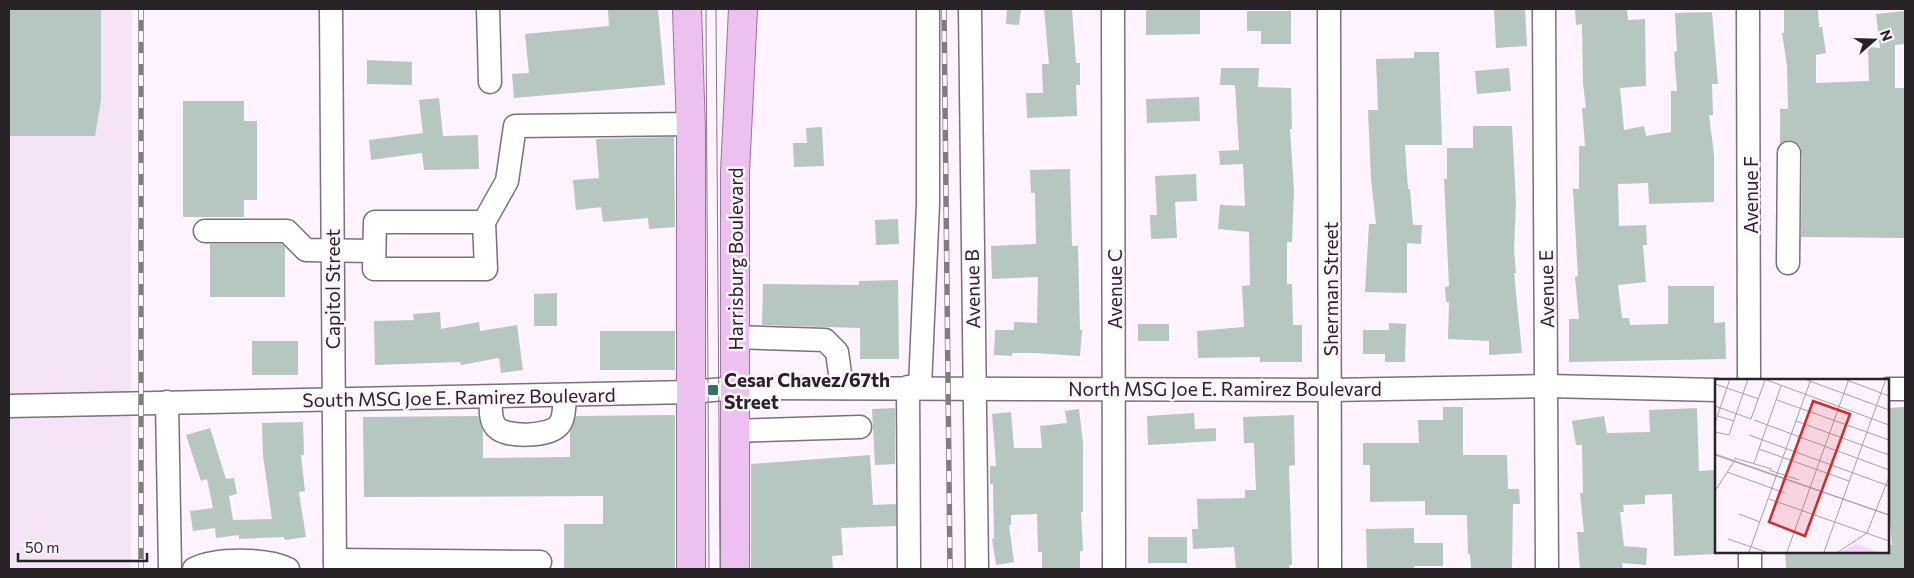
<svg xmlns="http://www.w3.org/2000/svg" width="1914" height="578" viewBox="0 0 1914 578" font-family="Commissioner,sans-serif">
<rect width="100%" height="100%" fill="#fef3ff"/>
<polygon fill="#f5e4f6" points="9,9 132,9 131,569 9,569"/>
<g fill="#b6c6c0">
<polygon points="9,9 101,9 101,100 95,136 9,136"/>
<polygon points="625,9 658,9 665,85 514,98 512,74 529,73 525,34 609,26 608,10"/>
<polygon points="1007,9 1021,10 1019,25 1006,24"/>
<polygon points="1044,9 1072,9 1076,63 1080,63 1080,85 1076,85 1077,116 1027,118 1026,93 1043,93 1042,64 1049,64"/>
<polygon points="1200,9 1200,34 1146,35 1146,10"/>
<polygon points="1494,9 1525,9 1527,46 1496,48"/>
<polygon points="1589,9 1627,9 1628,20 1645,19 1646,86 1620,88 1624,130 1644,126 1646,136 1671,132 1671,91 1677,91 1674,52 1677,51 1675,13 1712,12 1718,84 1712,84 1713,115 1709,115 1714,154 1714,202 1649,204 1648,183 1618,184 1619,226 1646,225 1647,245 1643,245 1646,282 1618,285 1622,318 1629,318 1630,325 1668,324 1668,286 1714,286 1714,323 1725,322 1726,359 1569,362 1569,319 1579,319 1575,277 1578,276 1573,189 1579,189 1579,146 1585,146 1582,108 1586,108 1583,83 1582,24 1576,25 1575,10"/>
<polygon points="1784,9 1818,9 1819,27 1822,27 1826,53 1816,55 1816,83 1869,81 1868,47 1880,48 1876,14 1905,11 1905,44 1895,45 1895,88 1905,88 1905,238 1801,237 1802,153 1800,146 1795,142 1789,140 1780,144 1780,109 1788,109 1787,66 1782,33 1784,33"/>
<polygon points="1247,11 1291,11 1291,44 1261,44 1261,31 1247,31"/>
<polygon points="1414,52 1439,52 1442,145 1405,145 1408,189 1410,189 1413,225 1422,225 1421,244 1407,243 1407,293 1365,292 1369,224 1376,224 1371,179 1368,110 1378,110 1376,59 1414,58"/>
<polygon points="367,60 412,62 412,85 367,84"/>
<polygon points="1221,68 1259,68 1258,87 1291,88 1292,129 1290,129 1294,191 1292,242 1287,242 1287,284 1292,284 1293,325 1302,325 1302,362 1260,362 1260,357 1198,358 1197,331 1244,327 1242,286 1250,285 1249,232 1218,229 1220,205 1245,206 1243,164 1220,165 1219,151 1239,150 1235,85 1220,85"/>
<polygon points="1509,68 1511,91 1477,94 1475,71"/>
<polygon points="1199,97 1200,121 1147,123 1146,99"/>
<polygon points="439,98 443,136 478,135 479,169 424,170 422,153 371,160 369,140 423,133 419,100"/>
<polygon points="183,101 244,101 244,121 257,121 257,200 244,200 244,217 183,217"/>
<polygon points="1473,126 1512,126 1516,203 1514,249 1516,273 1514,273 1522,353 1489,355 1489,341 1448,339 1449,302 1446,302 1445,287 1449,286 1444,179 1447,179 1447,148 1473,148"/>
<polygon points="822,127 824,166 794,167 793,143 807,143 806,128"/>
<polygon points="674,137 675,227 649,229 648,218 603,222 601,207 576,210 573,180 599,178 596,139"/>
<polygon points="1070,169 1072,246 1078,246 1080,330 1082,330 1080,356 1035,353 1012,353 1012,356 994,355 995,330 1014,330 1014,322 1037,323 1038,277 992,279 991,246 1036,244 1035,193 1031,193 1030,170"/>
<polygon points="1196,174 1197,201 1175,202 1177,238 1151,239 1150,215 1157,215 1155,176"/>
<polygon points="898,219 899,244 876,245 875,220"/>
<polygon points="210,244 282,244 285,247 285,297 210,297"/>
<polygon points="898,280 899,359 860,359 860,328 762,325 763,284 859,285 859,281"/>
<polygon points="557,293 557,326 534,326 534,294"/>
<polygon points="440,312 441,329 479,322 480,331 517,325 523,370 501,373 499,358 461,365 460,362 375,365 374,321 414,320 413,314"/>
<polygon points="1389,323 1406,324 1405,362 1385,362 1385,354 1363,354 1363,330 1389,330"/>
<rect x="1138" y="324" width="31" height="17"/>
<rect x="600" y="331" width="75" height="39"/>
<rect x="252" y="341" width="46" height="34"/>
<polygon points="1443,407 1463,407 1463,455 1507,455 1508,489 1519,489 1520,504 1513,504 1512,569 1471,569 1470,554 1468,554 1467,515 1425,515 1425,501 1370,502 1370,465 1363,465 1363,443 1419,443 1418,420 1443,420"/>
<polygon points="1905,407 1905,569 1786,569 1785,552 1888,552 1888,545 1892,545 1888,503 1888,408"/>
<polygon points="895,408 895,464 875,465 872,409"/>
<polygon points="1697,408 1699,471 1716,470 1716,554 1674,556 1672,494 1645,495 1645,504 1623,505 1624,512 1620,512 1624,546 1647,548 1646,565 1622,563 1623,569 1580,569 1577,532 1584,532 1580,493 1583,493 1582,445 1576,445 1572,421 1604,416 1607,433 1650,432 1649,410"/>
<polygon points="1079,409 1083,443 1083,512 1081,512 1083,551 1080,551 1080,569 1042,569 1042,552 1038,552 1037,514 1011,515 1011,525 1009,525 1014,562 996,565 992,539 994,538 993,484 990,484 990,466 996,466 992,414 1011,412 1014,448 1042,448 1040,426 1067,423 1065,411"/>
<polygon points="1194,413 1195,429 1216,428 1216,441 1148,445 1147,416"/>
<polygon points="674,415 675,417 675,569 564,569 564,524 603,524 603,496 364,497 363,417 478,416 483,431 483,458 570,457 570,432 576,416"/>
<polygon points="1294,415 1295,465 1289,466 1292,565 1289,565 1290,569 1236,569 1234,547 1193,549 1192,529 1198,529 1197,499 1245,498 1245,490 1256,490 1254,443 1244,443 1243,417"/>
<polygon points="303,422 304,455 301,455 305,491 299,492 306,537 285,540 284,537 239,539 239,535 216,538 215,528 193,531 190,511 213,508 207,479 201,481 186,435 210,428 226,479 234,478 237,494 229,496 233,520 272,519 263,456 262,423"/>
<polygon points="870,455 873,505 896,504 896,526 841,528 843,555 832,556 833,569 751,569 751,464"/>
<polygon points="1414,528 1414,543 1443,543 1443,566 1414,566 1414,569 1367,569 1366,529"/>
<rect x="1148" y="537" width="39" height="26"/>
</g>
<g fill="none" stroke-linecap="round" stroke-linejoin="round">
<g stroke="#7a717b" stroke-width="25">
<g id="minor">
<polyline points="331,9 335,569"/>
<polyline points="488,9 490,82"/>
<polyline points="970,9 977,569"/>
<polyline points="1113,9 1114,569"/>
<polyline points="1329,9 1330,569"/>
<polyline points="1544,9 1547,569"/>
<polyline points="1748,9 1749,380"/>
<polygon points="375,222 484,222 486,269 374,269"/>
<polyline points="484,222 507,181 515,126 691,124"/>
<polyline points="205,231 287,231 306,250 374,251"/>
<polyline points="1788,263 1789,153"/>
<polyline points="735,337 825,340 837,352 842,388"/>
<polyline points="908,387 909,569"/>
<polyline points="920,387 928,204 928,9"/>
<polyline points="1888,389 1905,389"/>
<path d="M491 397C491 406 489 419 496 427 506 438 549 437 559 425 565 418 564 404 565 395"/>
<polyline points="167,402 170,569"/>
<polyline points="9,406 691,392 734,388 1330,390 1548,386 1716,390"/>
<polyline points="734,431 860,427"/>
<polyline points="1750,552 1750,569"/>
<polyline points="335,560 540,562"/>
<path d="M194 569C215 558 267 558 288 569"/>
</g>
</g>
<g stroke="#9f6ea2" stroke-width="30">
<g id="major">
<polyline points="687,9 691,131 691,569"/>
<polyline points="735,569 735,172 743,9"/>
</g>
</g>
<use href="#minor" stroke="#fff" stroke-width="22"/>
<use href="#major" stroke="#ecc0ef" stroke-width="28"/>
<g stroke="#827b82" stroke-width="1">
<polyline points="706,9 709,569"/>
<polyline points="716,9 720,569"/>
</g>
<g stroke="#827b82" stroke-width="5.5">
<g id="rail">
<polyline points="141,9 141,569"/>
<polyline points="944,9 950,569"/>
</g>
</g>
<use href="#rail" stroke="#fef3ff" stroke-width="4" stroke-dasharray="11" stroke-linecap="butt"/>
</g>
<rect fill="#337361" stroke="#fef3ff" stroke-width="2" x="707" y="384" width="12" height="12" rx="2.5"/>
<g text-anchor="middle" dominant-baseline="central" stroke-width="5" stroke-linejoin="round" paint-order="stroke">
<g font-size="19" fill="#272327" stroke="#fef3ff">
<text transform="translate(1750 195) rotate(-90)">Avenue F</text>
<text transform="translate(735 259) rotate(-90)">Harrisburg Boulevard</text>
<text transform="translate(332 289) rotate(-90)">Capitol Street</text>
<text transform="translate(972 289) rotate(-91)">Avenue B</text>
<text transform="translate(1114 289) rotate(-90)">Avenue C</text>
<text transform="translate(1330 289) rotate(-90)">Sherman Street</text>
<text transform="translate(1546 289) rotate(-91)">Avenue E</text>
<text x="1225" y="388">North MSG Joe E. Ramirez Boulevard</text>
<text transform="translate(459 397) rotate(-1)">South MSG Joe E. Ramirez Boulevard</text>
</g>
<g font-size="19" font-weight="bold" fill="#272327" stroke="#fef3ff" text-anchor="start">
<text x="724" y="379">Cesar Chavez/67th<tspan x="724" dy="22">Street</tspan></text>
</g>
</g>
<g transform="translate(1715 379)">
<rect width="174" height="174" fill="#fef3ff"/>
<path d="M141 165 163 173H125Z" fill="#f9d5fb"/>
<path fill="none" stroke="#a8a0a9" stroke-width="1" d="M49 0 174 46M89 0 174 31M129 0 174 17M0 5 44 20M62 21 174 61M0 27 36 40 50 1M3 37 19 42M39 41 174 91M81 42 174 76M0 44 15 0M0 53 14 56 33 0M34 56 174 107M44 70 134 102M0 75 174 136M0 76 174 136M19 79 57 90M39 84 66 7M54 91 84 101M12 93 70 114M0 112 20 81M54 120 174 162M24 135 45 143M13 160 51 173M34 173 96 0M72 173 134 0M109 173 171 0M123 173 152 154 174 98"/>
<path fill="#d62828" fill-opacity="0.15" stroke="#d62828" stroke-width="2.5" d="M98 22 135 35 90 157 54 143Z"/>
<rect width="174" height="174" fill="none" stroke="#272327" stroke-width="2.5"/>
</g>
<rect width="1914" height="578" fill="none" stroke="#272327" stroke-width="20"/>
<g transform="translate(1874 40) rotate(70)" stroke="#fef3ff" stroke-width="4" paint-order="stroke">
<path d="M0-4L9 19L0 12L-9 19Z" fill="#272327"/>
<text y="-8" font-size="14" font-weight="bold" text-anchor="middle" fill="#272327">N</text>
</g>
<path d="M18 553v8h129v-8" fill="none" stroke="#272327" stroke-width="2.5"/>
<text x="25" y="553" font-size="15" fill="#272327" stroke="#fef3ff" stroke-width="4" paint-order="stroke">50 m</text>
</svg>
